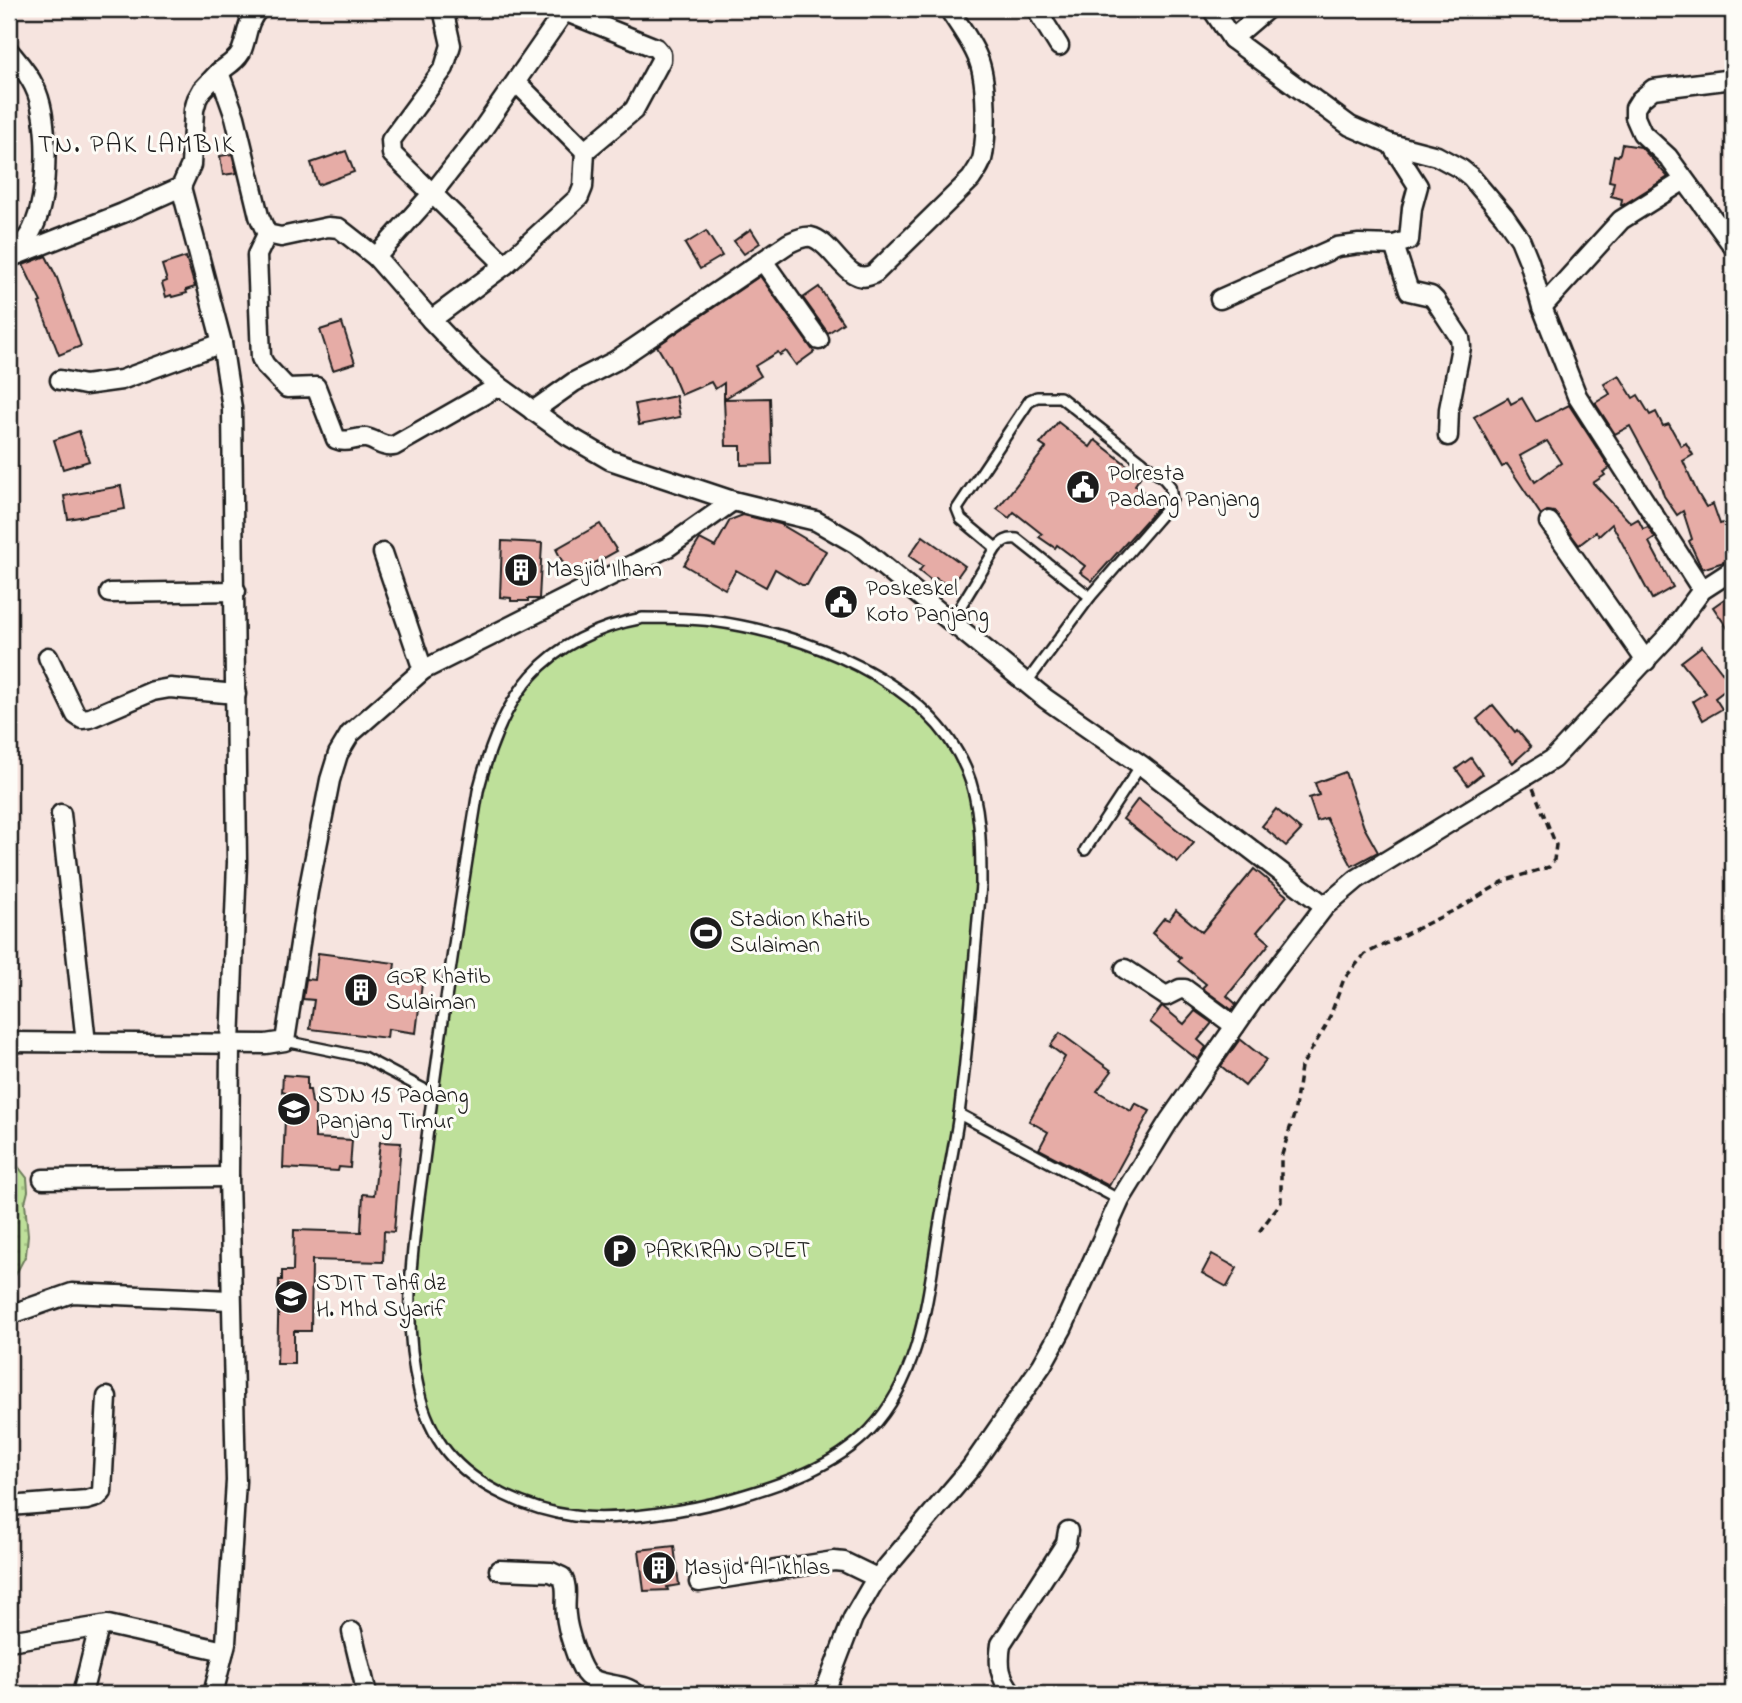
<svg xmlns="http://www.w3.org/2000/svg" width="1742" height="1703" viewBox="0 0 1742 1703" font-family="'Indie Flower',sans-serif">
<defs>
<pattern id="grass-dots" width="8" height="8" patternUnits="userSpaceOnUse" patternTransform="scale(1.75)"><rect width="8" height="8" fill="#bee09a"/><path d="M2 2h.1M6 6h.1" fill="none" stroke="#a3c084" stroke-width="1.8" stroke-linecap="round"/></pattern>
</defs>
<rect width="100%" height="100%" fill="#f6e4df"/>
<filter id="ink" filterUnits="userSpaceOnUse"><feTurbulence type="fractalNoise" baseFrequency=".0143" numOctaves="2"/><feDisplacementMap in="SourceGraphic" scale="14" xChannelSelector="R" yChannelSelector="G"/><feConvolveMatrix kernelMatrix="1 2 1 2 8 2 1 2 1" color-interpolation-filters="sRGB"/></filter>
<g filter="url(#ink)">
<polygon fill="url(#grass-dots)" stroke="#6d7e5b" stroke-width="2" points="9,1123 11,1123 13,1160 27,1178 28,1191 25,1203 28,1235 26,1255 9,1287"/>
<polygon fill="#bee09a" stroke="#6d7e5b" stroke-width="2" points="643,620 683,621 744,629 793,643 853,665 918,707 956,753 970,790 976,823 978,885 956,1114 921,1319 905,1373 877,1418 850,1443 806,1471 760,1488 695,1504 622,1514 583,1515 558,1512 518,1498 483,1479 462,1463 440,1437 421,1392 412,1321 417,1235 454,954 481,792 494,746 520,691 555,657 606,628"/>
<g fill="#e6aca6" stroke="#1c1c1c" stroke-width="2" fill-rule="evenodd">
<polygon points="1622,144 1641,147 1668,177 1623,205 1621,205 1622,199 1611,196 1614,182 1609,181 1614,155 1618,156 1620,153"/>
<polygon points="346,151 354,172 318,185 311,163"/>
<polygon points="232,154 237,173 223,175 220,156"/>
<polygon points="751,229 760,243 744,254 734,241"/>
<polygon points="706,231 722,256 700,269 685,244"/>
<polygon points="46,256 57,278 81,346 59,355 39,303 41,302 23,265"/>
<polygon points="186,257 195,287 186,290 187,293 172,297 171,295 166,297 162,283 167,281 162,265"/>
<polygon points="760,276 814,352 796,365 786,351 780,355 778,352 755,366 761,376 724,399 724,383 715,389 711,382 681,395 669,366 657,346"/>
<polygon points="819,287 843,323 828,333 803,298"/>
<polygon points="342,323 355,363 333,370 320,330"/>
<polygon points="1619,375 1633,398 1638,395 1650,415 1656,412 1663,426 1669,424 1681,446 1686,443 1693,455 1683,461 1697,492 1706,507 1713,504 1720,524 1733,520 1733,559 1702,569 1689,541 1692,539 1683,511 1677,515 1664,496 1658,478 1630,426 1615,434 1595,403 1610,394 1604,384"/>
<polygon points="676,396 680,417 639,425 635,404"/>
<polygon points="770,398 772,464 741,465 741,446 726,446 724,399"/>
<path d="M1508 398 1511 404 1522 398 1536 422 1569 405 1610 468 1603 472 1605 475 1593 483 1631 523 1638 519 1643 529 1648 527 1655 538 1649 542 1673 587 1652 599 1612 524 1599 536 1596 532 1579 545 1554 512 1547 511 1541 515 1507 464 1502 467 1474 417ZM1547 441 1561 463 1535 482 1520 456Z"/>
<polygon points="1058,422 1090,447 1095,440 1141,476 1135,485 1160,505 1092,581 1080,572 1085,566 1057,545 1055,548 1039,537 1042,534 1014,512 1009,518 997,509 1046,448 1040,444"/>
<polygon points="79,431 89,461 63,469 54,440"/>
<polygon points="121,486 125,509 68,519 64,496"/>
<polygon points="743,515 780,524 826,551 807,585 802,585 775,569 766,587 736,570 725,589 684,565 700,539 715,547 730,520"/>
<polygon points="600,524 617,551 570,577 556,549"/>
<polygon points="923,536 965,566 950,587 936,578 933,582 919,571 923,566 909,556"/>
<polygon points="502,541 542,543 539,599 528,599 528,601 511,601 511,598 500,597"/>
<polygon points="1733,593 1733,636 1713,607"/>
<polygon points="1702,646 1732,685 1715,698 1722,709 1703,720 1693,701 1706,693 1681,662"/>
<polygon points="1493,705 1515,732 1517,730 1531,747 1513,763 1477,719"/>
<polygon points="1471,758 1482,774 1468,785 1456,769"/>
<polygon points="1345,772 1364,827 1378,852 1352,866 1326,818 1317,821 1309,798 1319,795 1315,783"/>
<polygon points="1138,799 1194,843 1178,862 1123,819"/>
<polygon points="1276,809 1301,830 1286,846 1262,826"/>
<polygon points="1254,869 1287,896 1257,932 1270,943 1227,996 1236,1004 1232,1010 1202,988 1206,984 1178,961 1181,958 1152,933 1164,918 1169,920 1176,910 1202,932"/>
<polygon points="318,953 395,963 394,971 423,975 416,1033 388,1029 387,1038 310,1029 314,1000 303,999 306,979 315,980"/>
<polygon points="1162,1006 1184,1024 1195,1011 1212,1023 1198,1040 1206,1047 1198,1060 1150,1022"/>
<polygon points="1060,1033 1112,1071 1097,1091 1131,1111 1135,1103 1150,1111 1109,1186 1039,1149 1048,1132 1029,1121 1065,1057 1050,1046"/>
<polygon points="1240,1039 1266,1060 1245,1086 1221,1066"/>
<polygon points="283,1075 307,1077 307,1090 310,1090 312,1103 315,1104 315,1138 352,1140 350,1168 339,1167 338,1171 283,1168 286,1093 282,1092"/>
<polygon points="380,1142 401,1143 394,1232 384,1231 383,1262 312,1260 311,1331 294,1331 294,1364 277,1364 279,1280 282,1280 282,1271 293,1271 294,1230 361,1232 363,1194 374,1195"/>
<polygon points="1212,1254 1237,1268 1227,1287 1202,1273"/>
<polygon points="674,1546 679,1585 667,1587 668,1590 644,1591 639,1550"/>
</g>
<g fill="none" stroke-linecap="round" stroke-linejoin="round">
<g stroke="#1c1c1c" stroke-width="14">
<g id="service">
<polyline points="996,548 961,519 957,509 1030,400 1037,397 1060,397 1164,479 1170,486 1172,500 1168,507 1090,597 1027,682"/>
<path d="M643 618C666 618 689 618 712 621 802 633 927 679 966 769 981 804 981 847 981 885 974 961 969 1038 959 1114 954 1148 947 1181 941 1215 928 1289 924 1373 870 1430 834 1467 783 1484 734 1498 693 1510 617 1522 574 1516 530 1510 476 1488 447 1452 434 1436 423 1411 419 1391 399 1310 416 1226 426 1145 441 1027 459 909 478 791 502 696 541 637 643 618Z"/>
<path d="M951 622 996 548C1003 541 1007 538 1017 539L1090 597"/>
<polyline points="1085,850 1141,765"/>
<polyline points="285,1041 363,1057 433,1094"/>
<polyline points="959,1114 1120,1200"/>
</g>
</g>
<g stroke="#1c1c1c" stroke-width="23">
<g id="minor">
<polyline points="443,9 451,45 444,68 391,140 392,154 505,265"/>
<polyline points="1036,9 1059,46"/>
<polyline points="1212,9 1232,39 1350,126 1391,144 1437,156 1461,169 1471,177 1504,216 1520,239 1529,261 1542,307 1577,396 1702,590"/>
<polyline points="1232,39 1267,9"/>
<path d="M9 51C18 62 28 73 34 86 50 117 49 197 33 228 29 238 20 246 14 255"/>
<path d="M219 72C227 66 236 61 241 52 248 36 246 21 259 9"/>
<polyline points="1733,79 1653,89 1640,100 1635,108 1635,117 1642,133 1668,157 1733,246"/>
<polyline points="517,83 585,151"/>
<polyline points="181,187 222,343 232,408 237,862 230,1044 229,1177 236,1481 226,1643 213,1694"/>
<path d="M267 234 257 255 261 358 265 365 287 388 316 387 336 439C347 444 354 437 366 438 376 440 383 448 394 446L499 386"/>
<polyline points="1394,245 1409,291 1431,296 1435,300 1460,338 1461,347 1449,409 1448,436"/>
<polyline points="14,256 123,213 181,187 191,165 194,110 197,99 202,90 219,72 235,117 259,216 267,234 281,237 328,227 339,228 376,257 431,320 470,361 499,386 567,435 610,460 733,501 816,521 856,544 1046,699 1141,765 1325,906"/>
<polyline points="376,257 432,194 480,133 566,9"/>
<polyline points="763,261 819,340"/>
<polyline points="1220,299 1337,247 1359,244 1394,245 1409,240 1412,208 1418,186 1391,144"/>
<polyline points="1542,307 1621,220 1683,181"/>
<polyline points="431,320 505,265 579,197 583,187 585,151 634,110 661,60 661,54 656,48 559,9"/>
<polyline points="60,380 85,385 121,380 222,343"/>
<path d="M533 411 574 382 615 361 789 243C796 240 803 236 811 237 834 242 848 290 875 273L971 179C976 171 982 164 983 155 987 131 987 83 979 61 973 43 959 26 949 9"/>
<polyline points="1549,522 1646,661"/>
<polyline points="383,553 423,670"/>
<polyline points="110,593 236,591"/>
<polyline points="48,657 76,715 82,719 90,718 153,691 170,688 236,694"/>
<polyline points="61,814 86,1043"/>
<polyline points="1125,969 1166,996 1180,989 1185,989 1235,1026"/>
<polyline points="9,1042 266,1044 285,1041 308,892 330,780 338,754 350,734 423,670 668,547 733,501"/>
<polyline points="43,1179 229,1177"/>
<polyline points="9,1315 72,1293 230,1300"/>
<polyline points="9,1506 87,1500 97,1497 102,1492 107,1397"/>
<path d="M499 1570 551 1572 562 1577C569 1587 564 1602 566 1615 567 1629 577 1661 585 1673 596 1688 623 1681 636 1694"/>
<polyline points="699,1582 834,1561 844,1562 877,1578"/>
<polyline points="352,1632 367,1694"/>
<polyline points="9,1641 108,1625 224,1651"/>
<polyline points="82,1694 99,1627"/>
<polyline points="824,1694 853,1618 874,1582 970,1469 1042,1365 1062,1329 1120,1200 1169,1121 1256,996 1325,906 1357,879 1553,759 1668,636 1702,590 1733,570"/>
<path d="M1013 1694C999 1677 998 1665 1001 1644L1066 1543 1068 1531"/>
</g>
</g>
<polyline stroke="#1c1c1c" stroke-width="3.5" stroke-dasharray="7 5" stroke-linecap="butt" points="1259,1232 1281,1202 1281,1158 1294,1115 1301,1067 1327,1024 1344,979 1365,954 1459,908 1506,880 1549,867 1554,860 1556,845 1533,788"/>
<use href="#service" stroke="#fdfcf7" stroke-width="9"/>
<use href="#minor" stroke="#fdfcf7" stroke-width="18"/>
</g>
</g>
<defs>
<g id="civic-disc" transform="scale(1.75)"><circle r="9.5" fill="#1c1c1c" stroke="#fdfcf7"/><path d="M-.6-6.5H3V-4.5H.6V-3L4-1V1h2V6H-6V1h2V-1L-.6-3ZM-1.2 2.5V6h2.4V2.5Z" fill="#fff"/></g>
<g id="building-disc" transform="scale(1.75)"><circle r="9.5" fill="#1c1c1c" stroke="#fdfcf7"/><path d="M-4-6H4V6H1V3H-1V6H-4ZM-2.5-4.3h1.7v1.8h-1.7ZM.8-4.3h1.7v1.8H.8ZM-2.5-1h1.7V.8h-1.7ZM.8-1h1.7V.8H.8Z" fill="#fff"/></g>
<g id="stadium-disc" transform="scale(1.75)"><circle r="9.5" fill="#1c1c1c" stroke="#fdfcf7"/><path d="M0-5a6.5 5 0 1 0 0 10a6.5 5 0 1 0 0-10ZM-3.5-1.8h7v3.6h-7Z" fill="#fff"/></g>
<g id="school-disc" transform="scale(1.75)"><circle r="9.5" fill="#1c1c1c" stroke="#fdfcf7"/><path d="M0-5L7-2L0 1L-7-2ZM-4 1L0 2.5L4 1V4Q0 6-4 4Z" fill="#fff"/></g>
<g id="parking-disc" transform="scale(1.75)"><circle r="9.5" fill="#1c1c1c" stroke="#fdfcf7"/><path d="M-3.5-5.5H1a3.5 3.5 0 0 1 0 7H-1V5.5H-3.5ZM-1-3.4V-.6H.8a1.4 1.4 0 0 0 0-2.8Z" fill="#fff"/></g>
</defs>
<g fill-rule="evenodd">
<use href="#civic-disc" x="1083" y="487"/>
<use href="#building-disc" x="521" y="570"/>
<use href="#civic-disc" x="841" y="602"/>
<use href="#stadium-disc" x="706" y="933"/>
<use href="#building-disc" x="361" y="990"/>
<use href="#school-disc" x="294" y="1109"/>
<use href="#parking-disc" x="620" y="1251"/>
<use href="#school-disc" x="291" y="1297"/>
<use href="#building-disc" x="659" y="1568"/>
</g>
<g text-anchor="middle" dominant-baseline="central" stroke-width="6" stroke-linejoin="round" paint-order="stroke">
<g font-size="23" fill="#1c1c1c" stroke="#fdfcf7" text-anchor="start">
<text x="1108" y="474">Polresta<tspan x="1108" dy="26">Padang Panjang</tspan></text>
<text x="546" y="570">Masjid Ilham</text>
<text x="866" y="589">Poskeskel<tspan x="866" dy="26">Koto Panjang</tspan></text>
<text x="730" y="920">Stadion Khatib<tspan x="730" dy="26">Sulaiman</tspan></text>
<text x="386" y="977">GOR Khatib<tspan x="386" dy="26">Sulaiman</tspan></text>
<text x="318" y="1096">SDN 15 Padang<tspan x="318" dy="26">Panjang Timur</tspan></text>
<text x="644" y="1251">PARKIRAN OPLET</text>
<text x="316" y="1284">SDIT Tahfidz<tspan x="316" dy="26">H. Mhd Syarif</tspan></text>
<text x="684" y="1568">Masjid Al-Ikhlas</text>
</g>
<g font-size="26" letter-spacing="2" fill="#1c1c1c" stroke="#fdfcf7">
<text x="137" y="146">TN. PAK LAMBIK</text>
</g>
</g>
<rect width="1742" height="1703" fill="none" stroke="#fdfcf7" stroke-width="35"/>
<rect x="18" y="18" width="1707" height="1668" fill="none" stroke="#1c1c1c" stroke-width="2.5" filter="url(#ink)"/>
</svg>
